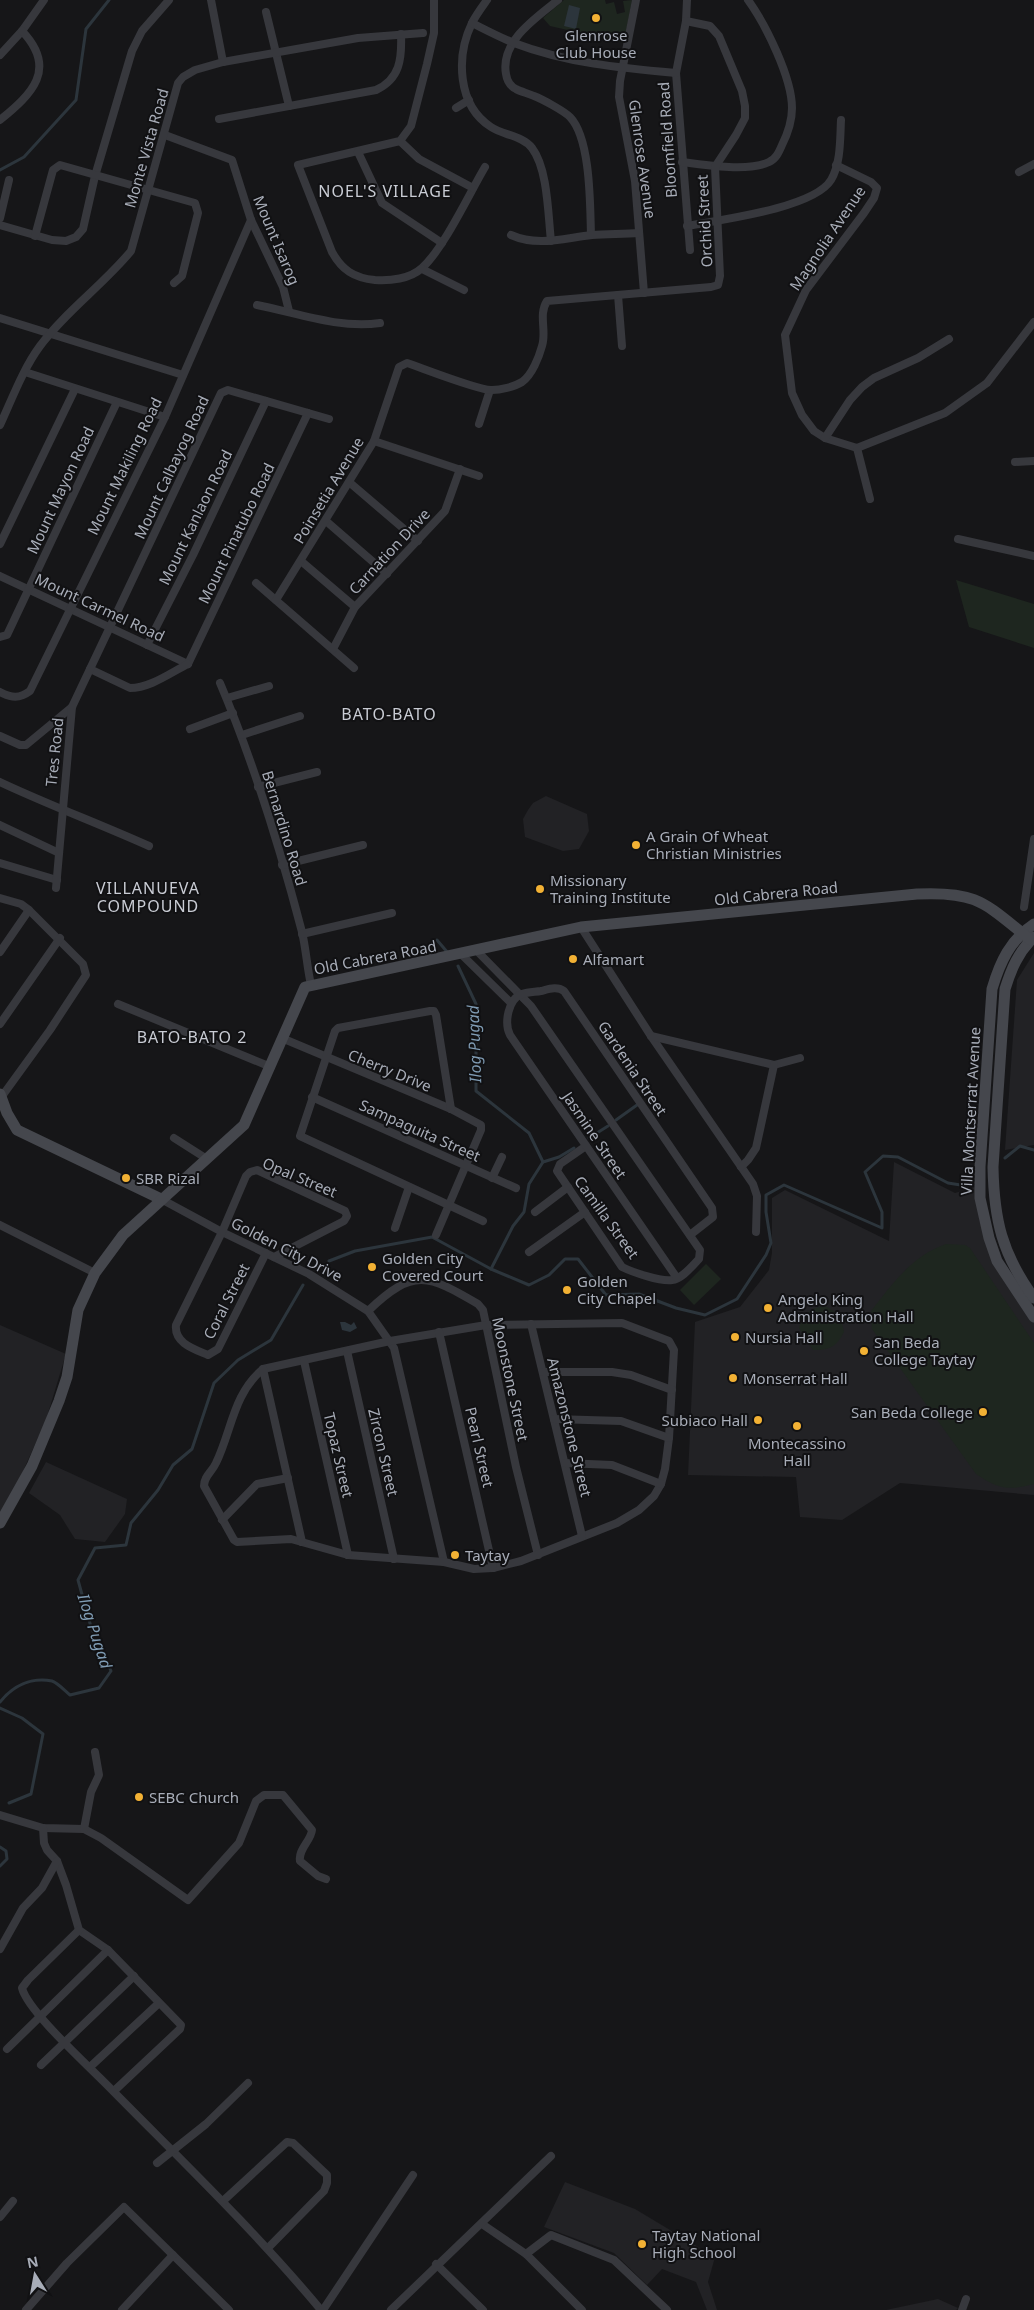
<svg xmlns="http://www.w3.org/2000/svg" width="1034" height="2310" viewBox="0 0 1034 2310" font-family="'Noto Sans',sans-serif">
<rect width="100%" height="100%" fill="#161618"/>
<g fill="#222225">
<polygon points="546,796 587,814 589,831 579,849 563,851 525,837 523,819 528,810 533,803"/>
<polygon points="1034,953 1034,1145 1005,1150 1017,980"/>
<polygon points="894,1162 955,1193 975,1187 980,1222 1034,1322 1034,1495 900,1483 842,1520 800,1517 796,1477 688,1475 695,1322 740,1307 769,1270 772,1253 772,1198 785,1190 889,1241"/>
<polygon points="0,1325 66,1354 46,1420 15,1489 0,1515"/>
<polygon points="46,1462 127,1499 125,1514 105,1542 75,1539 60,1515 29,1493"/>
<polygon points="565,2182 635,2209 715,2257 708,2282 717,2310 707,2310 696,2282 662,2269 647,2285 614,2253 544,2227"/>
<polygon points="938,2299 958,2308 956,2310 886,2310"/>
</g>
<g fill="#1e261f">
<polygon points="564,0 605,0 606,4 614,2 617,14 625,12 623,1 632,0 624,43 550,26 543,18"/>
<polygon points="956,580 1034,604 1034,648 969,627"/>
<path d="M946 1244 965 1245 970 1248 1034 1343V1484C1008 1491 998 1489 976 1474L872 1329 871 1311C893 1283 912 1256 946 1244Z"/>
<polygon points="706,1264 721,1279 694,1305 680,1290"/>
<path d="M825 1306 840 1315 844 1332C837 1346 829 1351 813 1350L799 1328C803 1314 810 1308 825 1306Z"/>
</g>
<g fill="#2c353c">
<polygon points="569,5 580,8 576,29 564,26"/>
<polygon points="340,1322 345,1322 351,1325 354,1322 357,1328 350,1332 342,1330"/>
</g>
<g fill="none" stroke-linecap="round" stroke-linejoin="round">
<g stroke="#2c353c" stroke-width="3">
<polyline points="0,170 24,157 76,100 86,29 109,0"/>
<polyline points="437,940 448,953"/>
<polyline points="616,1120 637,1105"/>
<polyline points="589,1138 608,1126"/>
<polyline points="1005,1158 1020,1146 1034,1150"/>
<polyline points="543,1162 559,1157 574,1148"/>
<polyline points="329,1261 355,1251 432,1237 491,1269 513,1226 524,1212 529,1184 543,1162 529,1133 476,1091 476,1004 458,966"/>
<polyline points="491,1269 529,1285 549,1275 565,1259 578,1259 606,1295 639,1294 676,1308 705,1315 737,1299 766,1255 771,1243 766,1212 766,1195 784,1185 882,1228 882,1212 865,1172 883,1156 898,1157 948,1183 967,1186"/>
<path d="M0 1702C13 1686 31 1677 52 1681 58 1683 65 1691 70 1695L99 1688 111 1671 91 1627 78 1580 95 1548 126 1545 131 1523 158 1490 173 1465 192 1449 214 1383 238 1360 271 1340 303 1285"/>
<polyline points="0,1708 22,1718 43,1734 31,1794 9,1803"/>
<polyline points="0,1847 6,1851 7,1859 0,1866"/>
</g>
<g stroke="#37383d" stroke-width="8">
<polyline points="211,0 223,62"/>
<path d="M434 0V33L427 64 411 126 400 141 298 165 332 252C342 270 354 278 375 280 390 281 410 279 422 268 444 248 469 194 485 167"/>
<path d="M487 0C482 7 476 15 472 23 456 56 457 105 491 127 503 135 523 136 532 148 548 169 548 215 551 241"/>
<path d="M558 0C536 18 500 41 506 74 507 81 510 86 516 89 521 92 528 93 534 96 542 99 564 111 570 117 591 139 590 206 591 235"/>
<polyline points="636,0 620,81 619,97 635,181 644,293"/>
<polyline points="687,0 686,21 676,73 690,250"/>
<polyline points="266,12 289,106"/>
<path d="M472 23C486 30 499 37 514 43 566 63 621 68 676 73"/>
<polyline points="0,55 22,31 44,0"/>
<polyline points="456,108 469,100"/>
<path d="M219 119 376 90C400 79 402 59 401 34"/>
<path d="M0 120C32 94 58 69 22 31"/>
<polyline points="165,135 232,160 251,220 283,287 289,311"/>
<polyline points="400,141 419,159 473,188"/>
<polyline points="358,152 382,203 442,243"/>
<path d="M682 162C704 165 749 172 769 162 776 159 779 152 782 145 788 133 792 122 792 108 792 78 766 25 748 0"/>
<polyline points="836,165 871,182 877,188 874,198 864,213 806,290 785,335 792,393 802,415 814,431 825,438 857,448 945,413 987,383 1034,322"/>
<polyline points="1019,172 1034,164"/>
<polyline points="0,218 9,180"/>
<polyline points="0,225 52,240 66,241 76,237 83,229 95,176 132,51 142,31 169,0"/>
<path d="M687 226C720 220 814 208 831 180 841 163 840 139 841 120"/>
<path d="M511 235C538 247 564 238 592 235 608 234 623 234 639 233"/>
<polyline points="35,236 53,170 60,165 195,203 198,213 182,276 174,283"/>
<polyline points="422,269 464,290"/>
<polyline points="618,295 622,346"/>
<path d="M257 305C297 313 339 329 380 323"/>
<polyline points="0,318 183,375"/>
<polyline points="25,372 165,417"/>
<polyline points="479,424 490,390"/>
<path d="M0 425C12 399 23 369 40 346 66 311 103 285 131 251L178 83 183 77 195 70 223 62 358 38 423 33"/>
<polyline points="825,438 850,400 862,387 874,378 918,358 949,339"/>
<polyline points="374,441 479,476"/>
<polyline points="857,448 870,499"/>
<polyline points="1015,462 1034,461"/>
<polyline points="349,482 418,541"/>
<polyline points="326,521 387,574"/>
<polyline points="958,539 1034,556"/>
<polyline points="0,544 75,389"/>
<polyline points="301,561 355,607"/>
<polyline points="0,576 188,664"/>
<polyline points="256,583 354,668"/>
<path d="M276 600 374 441 399 367 407 363C422 368 480 391 492 390 500 390 514 387 522 382 532 375 539 357 542 346 547 331 538 315 547 301L711 287 718 285 720 276 715 167 736 135 745 118V106L742 91 719 36 710 26 686 21"/>
<polyline points="0,637 7,635 117,402"/>
<polyline points="147,645 193,555 266,401"/>
<polyline points="333,649 355,607 445,511 460,469"/>
<polyline points="188,664 308,413"/>
<path d="M90 669 130 688C150 688 170 673 188 664"/>
<path d="M220 683C254 763 280 848 302 932 306 949 307 967 311 985"/>
<path d="M0 692C12 698 19 699 30 691L165 417 251 220"/>
<polyline points="227,698 269,686"/>
<polyline points="190,729 233,713"/>
<polyline points="242,735 300,716"/>
<polyline points="0,736 20,745 26,745 72,707"/>
<path d="M0 782C49 805 100 824 149 846"/>
<polyline points="258,787 317,772"/>
<polyline points="0,825 59,853"/>
<polyline points="0,863 57,880"/>
<polyline points="282,865 363,845"/>
<polyline points="56,888 72,707 221,393 228,390 329,419"/>
<polyline points="0,898 21,904 29,910 83,964 86,975 50,1030 0,1099"/>
<polyline points="1024,907 1034,839"/>
<polyline points="581,927 651,1036 753,1184 757,1196 756,1232"/>
<polyline points="302,934 392,913"/>
<path d="M477 951 531 1006 700 1250 699 1259C692 1266 682 1279 672 1280 661 1282 632 1272 622 1267L557 1171 560 1164 586 1146"/>
<polyline points="0,952 29,910"/>
<polyline points="462,955 511,1003"/>
<polyline points="118,1004 271,1067"/>
<polyline points="0,1024 60,938"/>
<polyline points="651,1036 774,1065 800,1058"/>
<polyline points="284,1039 451,1109 481,1125 481,1130 436,1235"/>
<polyline points="312,1097 516,1188"/>
<polyline points="451,1109 436,1015 434,1011 430,1011 338,1028 335,1031 300,1136 483,1221"/>
<polyline points="174,1138 207,1159"/>
<polyline points="741,1167 748,1160 756,1148 774,1065"/>
<polyline points="492,1178 502,1157"/>
<polyline points="161,1199 222,1232 309,1274 368,1311 394,1348 444,1562"/>
<polyline points="535,1212 568,1187"/>
<polyline points="0,1225 95,1273"/>
<polyline points="395,1228 409,1187"/>
<polyline points="529,1252 585,1212"/>
<path d="M266 1253 218 1349 208 1355C194 1349 174 1343 176 1325L222 1232 246 1176 250 1172 257 1170 345 1211 347 1216 344 1221 274 1257"/>
<path d="M677 1278 510 1035C504 1023 508 999 522 994 528 992 535 992 541 991 549 989 557 986 564 991L712 1208 713 1217 690 1235"/>
<path d="M368 1311C414 1267 428 1275 478 1304L483 1310 516 1467 538 1555"/>
<path d="M622 1323 669 1341 674 1350 669 1438 665 1469 661 1484 654 1496 639 1510 617 1523 521 1561 493 1568 474 1569 444 1562 348 1555 291 1539 237 1542 234 1540 204 1486C204 1476 212 1472 216 1463 232 1430 233 1394 263 1369L390 1341 486 1325Z"/>
<polyline points="531,1324 582,1536"/>
<polyline points="439,1332 493,1568"/>
<polyline points="347,1351 394,1559"/>
<polyline points="304,1361 348,1555"/>
<polyline points="263,1369 302,1542"/>
<polyline points="543,1372 612,1372 631,1375 672,1390"/>
<polyline points="554,1419 621,1421 669,1438"/>
<polyline points="565,1463 612,1465 661,1484"/>
<polyline points="222,1520 257,1484 288,1478"/>
<path d="M0 1815 43 1828 84 1829 101 1838 188 1900 239 1843 256 1801 264 1795H283L312 1830C311 1841 298 1849 300 1861L318 1876 326 1879"/>
<polyline points="43,1828 44,1843 47,1850 57,1861 66,1885 79,1930 108,1950 181,2025 180,2029 114,2091"/>
<polyline points="84,1829 91,1792 99,1775 95,1752"/>
<path d="M79 1930 28 1980 22 1988C28 2012 92 2069 112 2090 183 2162 256 2232 321 2310"/>
<polyline points="0,1949 23,1908 42,1888 57,1861"/>
<polyline points="7,2049 108,1950"/>
<polyline points="41,2065 134,1976"/>
<polyline points="90,2067 159,2003"/>
<polyline points="157,2163 206,2124 248,2083"/>
<polyline points="223,2201 287,2142 293,2143 327,2175 327,2183 324,2191 268,2248"/>
<polyline points="0,2217 13,2201"/>
<polyline points="482,2224 526,2254 582,2310"/>
<polyline points="526,2254 551,2235 614,2260 667,2310"/>
<polyline points="436,2264 483,2310"/>
<polyline points="26,2310 67,2263 124,2207 229,2310"/>
<polyline points="122,2310 173,2255"/>
<polyline points="323,2310 413,2175"/>
<polyline points="391,2310 551,2156"/>
<polyline points="962,2310 966,2299"/>
</g>
<g stroke="#45474d" stroke-width="11">
<path d="M1034 924C1010 940 1000 962 992 989L980 1167V1198L989 1238 997 1261 1034 1317"/>
<path d="M1034 937C1018 952 1011 970 1005 989L993 1167C994 1220 1002 1254 1034 1298"/>
<polyline points="0,1094 7,1113 17,1130 161,1199"/>
<path d="M0 1523 32 1466 59 1401 67 1377 78 1310 95 1273 123 1235 244 1125 305 987 581 927 917 894C979 891 985 904 1031 940"/>
</g>
</g>
<g fill="#f2b134" stroke="#111113" stroke-width="2">
<circle cx="596" cy="18" r="5"/>
<circle cx="636" cy="845" r="5"/>
<circle cx="540" cy="889" r="5"/>
<circle cx="573" cy="959" r="5"/>
<circle cx="126" cy="1178" r="5"/>
<circle cx="372" cy="1267" r="5"/>
<circle cx="567" cy="1290" r="5"/>
<circle cx="768" cy="1308" r="5"/>
<circle cx="735" cy="1337" r="5"/>
<circle cx="864" cy="1351" r="5"/>
<circle cx="733" cy="1378" r="5"/>
<circle cx="983" cy="1412" r="5"/>
<circle cx="758" cy="1420" r="5"/>
<circle cx="797" cy="1426" r="5"/>
<circle cx="455" cy="1555" r="5"/>
<circle cx="139" cy="1797" r="5"/>
<circle cx="642" cy="2244" r="5"/>
</g>
<g text-anchor="middle" dominant-baseline="central" stroke-width="4" stroke-linejoin="round" paint-order="stroke">
<g font-size="15" fill="#a8adb8" stroke="#111113" text-anchor="start">
<text x="596" y="35" text-anchor="middle">Glenrose<tspan x="596" dy="17">Club House</tspan></text>
<text x="646" y="836">A Grain Of Wheat<tspan x="646" dy="17">Christian Ministries</tspan></text>
<text x="550" y="880">Missionary<tspan x="550" dy="17">Training Institute</tspan></text>
<text x="583" y="959">Alfamart</text>
<text x="136" y="1178">SBR Rizal</text>
<text x="382" y="1258">Golden City<tspan x="382" dy="17">Covered Court</tspan></text>
<text x="577" y="1281">Golden<tspan x="577" dy="17">City Chapel</tspan></text>
<text x="778" y="1299">Angelo King<tspan x="778" dy="17">Administration Hall</tspan></text>
<text x="745" y="1337">Nursia Hall</text>
<text x="874" y="1342">San Beda<tspan x="874" dy="17">College Taytay</tspan></text>
<text x="743" y="1378">Monserrat Hall</text>
<text x="973" y="1412" text-anchor="end">San Beda College</text>
<text x="748" y="1420" text-anchor="end">Subiaco Hall</text>
<text x="797" y="1443" text-anchor="middle">Montecassino<tspan x="797" dy="17">Hall</tspan></text>
<text x="465" y="1555">Taytay</text>
<text x="149" y="1797">SEBC Church</text>
<text x="652" y="2235">Taytay National<tspan x="652" dy="17">High School</tspan></text>
</g>
<g font-size="15" fill="#a8adb8" stroke="#111113">
<text transform="translate(667 140) rotate(-94)">Bloomfield Road</text>
<text transform="translate(146 148) rotate(-74)">Monte Vista Road</text>
<text transform="translate(643 159) rotate(82)">Glenrose Avenue</text>
<text transform="translate(704 221) rotate(-93)">Orchid Street</text>
<text transform="translate(827 238) rotate(-56)">Magnolia Avenue</text>
<text transform="translate(277 240) rotate(67)">Mount Isarog</text>
<text transform="translate(124 466) rotate(-64)">Mount Makiling Road</text>
<text transform="translate(171 467) rotate(-65)">Mount Calbayog Road</text>
<text transform="translate(60 490) rotate(-65)">Mount Mayon Road</text>
<text transform="translate(328 490) rotate(-59)">Poinsetia Avenue</text>
<text transform="translate(195 517) rotate(-64)">Mount Kanlaon Road</text>
<text transform="translate(236 533) rotate(-64)">Mount Pinatubo Road</text>
<text transform="translate(389 551) rotate(-47)">Carnation Drive</text>
<text transform="translate(100 607) rotate(25)">Mount Carmel Road</text>
<text transform="translate(54 752) rotate(-84)">Tres Road</text>
<text transform="translate(285 828) rotate(73)">Bernardino Road</text>
<text transform="translate(776 893) rotate(-6)">Old Cabrera Road</text>
<text transform="translate(375 957) rotate(-11)">Old Cabrera Road</text>
<text transform="translate(633 1068) rotate(56)">Gardenia Street</text>
<text transform="translate(390 1070) rotate(22)">Cherry Drive</text>
<text transform="translate(970 1111) rotate(-87)">Villa Montserrat Avenue</text>
<text transform="translate(420 1130) rotate(24)">Sampaguita Street</text>
<text transform="translate(595 1135) rotate(56)">Jasmine Street</text>
<text transform="translate(300 1177) rotate(23)">Opal Street</text>
<text transform="translate(607 1217) rotate(54)">Camilla Street</text>
<text transform="translate(287 1249) rotate(27)">Golden City Drive</text>
<text transform="translate(226 1301) rotate(-63)">Coral Street</text>
<text transform="translate(511 1379) rotate(78)">Moonstone Street</text>
<text transform="translate(570 1427) rotate(76)">Amazonstone Street</text>
<text transform="translate(480 1447) rotate(77)">Pearl Street</text>
<text transform="translate(384 1452) rotate(77)">Zircon Street</text>
<text transform="translate(339 1455) rotate(77)">Topaz Street</text>
</g>
<g font-size="16" letter-spacing="1" fill="#c9ccd4" stroke="#111113">
<text x="385" y="191">NOEL'S VILLAGE</text>
<text x="389" y="714">BATO-BATO</text>
<text x="148" y="888">VILLANUEVA<tspan x="148" dy="18">COMPOUND</tspan></text>
<text x="192" y="1037">BATO-BATO 2</text>
</g>
<g font-size="16" font-style="italic" fill="#7f9bb3" stroke="#111113">
<text transform="translate(474 1044) rotate(-92)">Ilog Pugad</text>
<text transform="translate(95 1631) rotate(72)">Ilog Pugad</text>
</g>
</g>
<g transform="translate(35 2275) rotate(349)" stroke="#111113" stroke-width="4" paint-order="stroke">
<path d="M0-4L9 19L0 12L-9 19Z" fill="#a8adb8"/>
<text y="-8" font-size="14" font-weight="bold" text-anchor="middle" fill="#a8adb8">N</text>
</g>
</svg>
